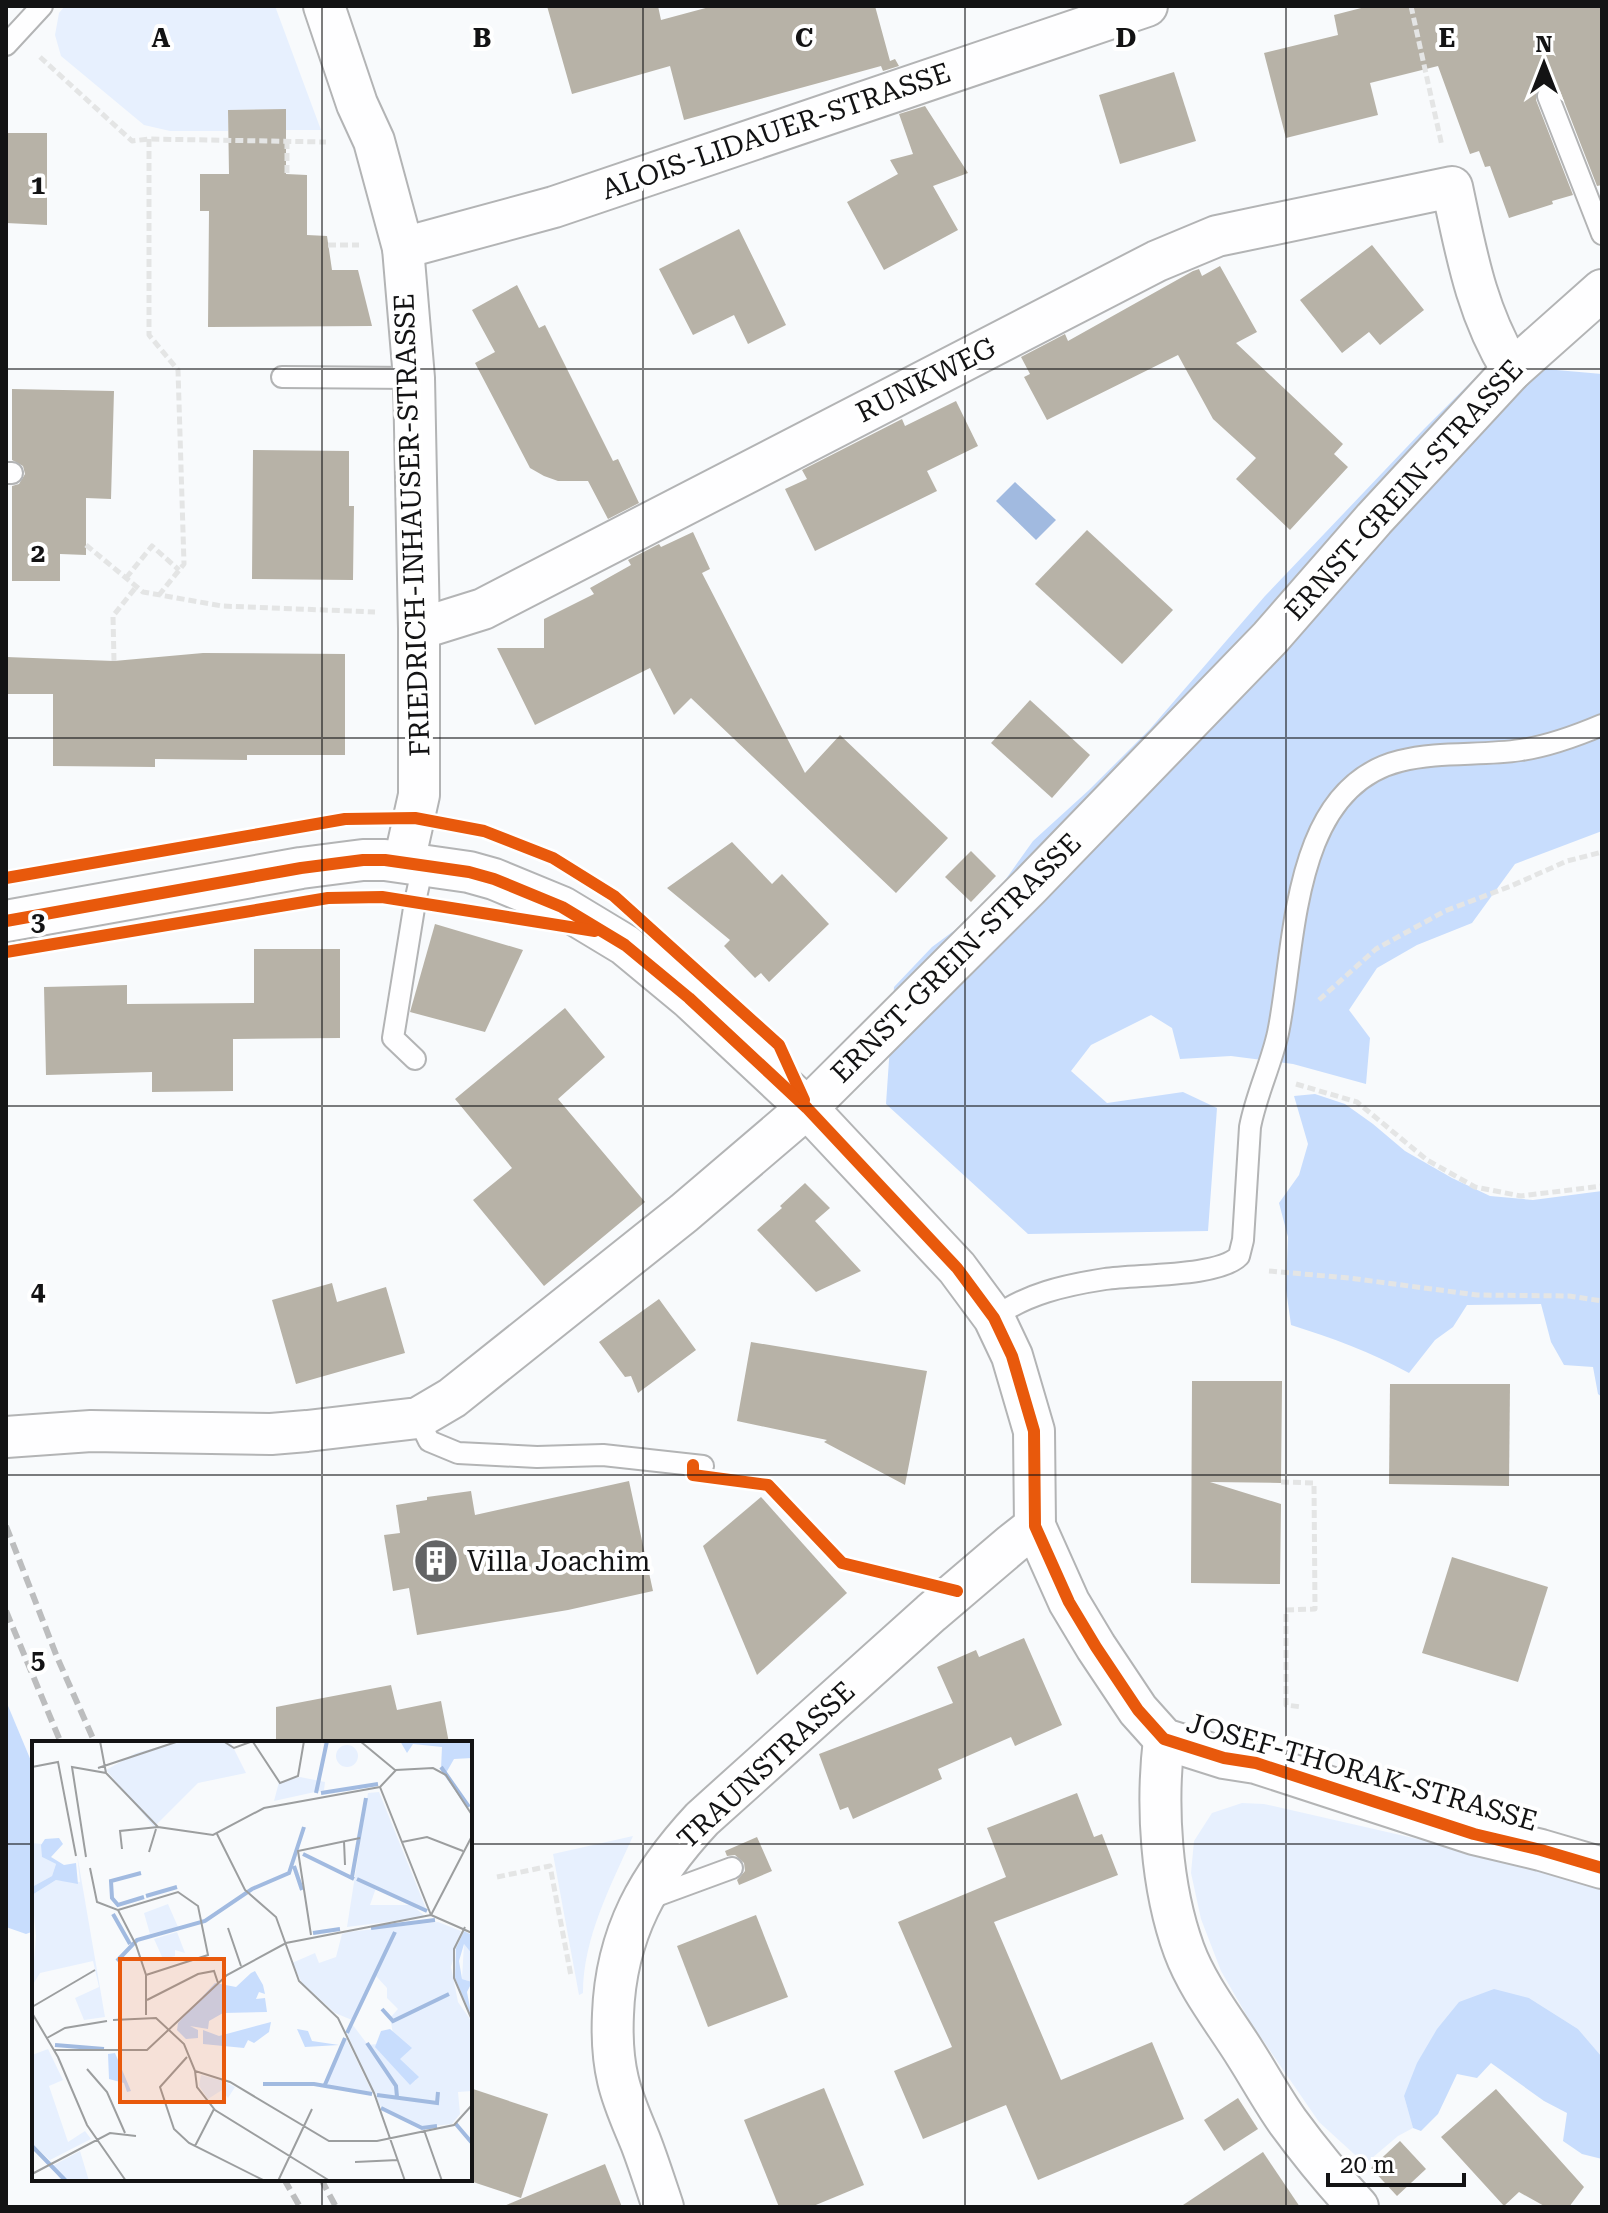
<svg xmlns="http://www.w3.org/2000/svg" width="1608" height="2213" viewBox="0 0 1608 2213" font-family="'Roboto Serif',serif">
<rect width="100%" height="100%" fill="#f8fafc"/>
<g fill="#e7f0fe">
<polygon points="65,6 275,6 321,130 286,130 285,109 228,110 228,131 170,131 144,125 61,56 55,35 59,13"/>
<polygon points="1242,1803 1264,1804 1536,1866 1602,1888 1602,2057 1578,2029 1529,1998 1404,2096 1413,2128 1398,2136 1365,2164 1319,2122 1251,2023 1221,1971 1201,1919 1191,1873 1194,1841 1212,1813"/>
<path d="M633 1836C611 1885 583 1938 583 1993L579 1995 553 1854Z"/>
</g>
<g fill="#c8ddfd">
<polygon points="1545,369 1602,374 1602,831 1515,864 1472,923 1417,945 1377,968 1349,1010 1370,1038 1366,1084 1293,1064 1231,1056 1180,1059 1172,1028 1151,1015 1091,1045 1071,1071 1107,1103 1183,1092 1217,1108 1208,1231 1028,1234 886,1104 894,987 932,947 986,907 1033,841 1089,790 1150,729 1265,596 1424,429 1480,373"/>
<path d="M1315 1094 1345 1104 1373 1124 1405 1151 1452 1178 1490 1196 1533 1200 1602 1191V1397L1598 1394 1593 1367 1564 1365 1551 1342 1541 1304 1467 1305 1453 1327 1435 1340 1409 1373C1371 1352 1332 1338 1291 1325L1286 1289 1288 1237 1279 1203 1299 1175 1308 1144 1294 1096Z"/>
<polygon points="6,1701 34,1768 34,1931 26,1934 6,1927"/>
<polygon points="1494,1989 1529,1998 1578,2029 1602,2057 1602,2159 1582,2154 1563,2141 1567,2113 1544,2101 1491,2063 1477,2078 1457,2074 1438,2114 1421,2131 1413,2128 1404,2096 1417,2063 1437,2029 1459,2002"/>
</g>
<polygon fill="#a1bae0" points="1015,482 1056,520 1036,540 996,501"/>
<g fill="#b7b2a7">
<polygon points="547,6 658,6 661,20 713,6 875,6 890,61 895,59 899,66 883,71 881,66 684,120 670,66 572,94"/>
<polygon points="1369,6 1602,6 1602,185 1597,186 1560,91 1551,83 1544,84 1537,89 1536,100 1573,195 1552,201 1553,204 1509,218 1490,166 1485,167 1479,151 1470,154 1438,66 1370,83 1378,115 1286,138 1264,53 1338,35 1334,15"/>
<polygon points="1174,72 1196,141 1120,164 1099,95"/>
<polygon points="925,106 968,173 933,186 958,230 884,270 847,202 898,174 890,160 913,154 899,114"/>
<polygon points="286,109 286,174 307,175 307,235 327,236 332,270 358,270 372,326 208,327 209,211 200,211 200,174 229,174 228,110"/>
<polygon points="6,133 47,133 47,225 6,223"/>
<polygon points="739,229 786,325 748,344 734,315 693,335 659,269"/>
<polygon points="1372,245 1424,310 1380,345 1369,332 1342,353 1300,300"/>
<polygon points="1220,266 1257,332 1236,343 1343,444 1334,454 1348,467 1290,530 1236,479 1256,458 1213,419 1178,355 1047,420 1024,377 1030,374 1021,357 1065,334 1068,341 1193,271 1199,269 1202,276"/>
<polygon points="517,285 539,328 545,325 613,461 618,459 639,503 608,519 588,481 558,481 544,476 530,468 475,363 495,352 472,310"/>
<polygon points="12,389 114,391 111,499 86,498 86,555 60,554 60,581 12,581 12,486 19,484 25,474 23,466 12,460"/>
<polygon points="956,401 978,446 927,471 937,491 815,551 785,489 807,479 802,470 902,419 905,426"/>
<polygon points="253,450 349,451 349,506 354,506 353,580 252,579"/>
<polygon points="1087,530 1173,610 1122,664 1035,584"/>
<polygon points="693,532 710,569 702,573 805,773 840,735 948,838 896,893 691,698 674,715 650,668 535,725 497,648 544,648 544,619 594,594 590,588 631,565 628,560 659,544 661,547"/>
<polygon points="203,653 345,654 345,755 247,755 247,760 155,759 155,767 53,766 53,694 6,694 6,657 114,661"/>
<polygon points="1030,700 1090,755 1052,798 991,743"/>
<polygon points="732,842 772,884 782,874 829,924 769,982 761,973 755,978 724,946 730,940 667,888"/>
<polygon points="971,851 996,876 971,902 945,877"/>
<polygon points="435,924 523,950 485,1032 410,1012"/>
<polygon points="254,949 340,949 340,1038 233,1039 233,1091 152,1092 152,1072 46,1075 44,987 127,985 127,1004 254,1003"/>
<polygon points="565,1008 605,1057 558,1099 645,1202 544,1286 473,1200 512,1168 455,1099"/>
<polygon points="805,1183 830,1208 815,1221 861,1271 816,1292 757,1230 782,1208 780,1206"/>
<polygon points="332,1283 337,1302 386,1287 405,1353 296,1384 272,1300"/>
<polygon points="659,1299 696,1350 638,1393 631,1376 625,1377 599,1342"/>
<polygon points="751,1342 927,1371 905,1485 824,1442 827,1440 737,1421"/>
<polygon points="1192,1381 1282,1381 1281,1483 1210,1482 1281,1504 1280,1584 1191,1583"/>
<polygon points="1390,1384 1510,1384 1509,1486 1389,1484"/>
<polygon points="629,1481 653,1591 568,1610 417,1635 409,1588 393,1591 384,1535 400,1533 396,1505 427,1500 427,1497 471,1491 475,1515"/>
<polygon points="761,1497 847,1593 757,1675 703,1546"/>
<polygon points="1452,1557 1548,1587 1518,1682 1422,1653"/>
<polygon points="1024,1638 1062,1725 1015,1746 1011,1737 938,1769 942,1779 853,1819 848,1807 840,1810 819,1754 953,1703 937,1667 976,1650 979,1657"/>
<polygon points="391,1685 397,1710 441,1701 449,1743 276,1743 276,1707"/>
<polygon points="1077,1793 1094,1837 1102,1834 1118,1875 994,1922 1061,2080 1152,2042 1184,2119 1038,2180 1006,2105 923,2139 894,2071 952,2047 898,1922 1006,1877 987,1828"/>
<polygon points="757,1837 772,1871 739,1885 737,1880 745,1871 744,1863 735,1855 727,1856 725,1851"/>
<polygon points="756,1915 788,1997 708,2027 677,1946"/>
<polygon points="470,2088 548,2114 521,2198 470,2181"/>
<polygon points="824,2088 864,2185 811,2207 779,2207 744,2120"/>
<polygon points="1496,2089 1584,2187 1569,2207 1546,2207 1519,2192 1504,2206 1441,2137"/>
<polygon points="1238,2098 1258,2129 1224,2151 1204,2120"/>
<polygon points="1400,2141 1426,2169 1397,2196 1371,2168"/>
<polygon points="1263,2152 1300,2207 1180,2207"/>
<polygon points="605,2164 622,2207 504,2207 504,2206"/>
</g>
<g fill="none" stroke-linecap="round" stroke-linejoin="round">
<g stroke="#b3b4b5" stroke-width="24">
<g id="lane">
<polyline points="6,45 42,6"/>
<polyline points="1548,96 1602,234"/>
<polyline points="282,377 414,378"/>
<polyline points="6,473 12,473"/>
<polyline points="415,1059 393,1038 415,902 423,865"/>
<path d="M994 1318C1025 1294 1066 1285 1105 1279 1136 1274 1219 1277 1239 1256L1243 1240 1250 1127C1256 1095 1271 1065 1278 1033 1296 946 1290 788 1400 761 1439 751 1481 756 1521 750 1549 746 1576 736 1602 725"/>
<polyline points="418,1418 429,1441 458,1453 537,1457 603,1455 703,1466"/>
<polyline points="645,1900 732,1868"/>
</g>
</g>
<g stroke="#b3b4b5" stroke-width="44">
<g id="street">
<polyline points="324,6 357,104 374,141 403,248 414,378 419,629 419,795 404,862"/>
<polyline points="403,248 554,207 1147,6"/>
<path d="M419 629 483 609 1157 261 1217 236 1452 187C1466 252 1476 312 1512 370"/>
<polyline points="6,921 301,868 363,860 385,860 469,872 494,879 562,907 625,945 689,998 807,1108 957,1268 994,1318 1012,1356 1034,1431 1035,1526 1069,1602 1096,1647 1138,1710 1164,1739 1224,1758 1256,1763 1474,1834 1541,1850 1602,1868"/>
<polyline points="6,1437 91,1431 271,1434 307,1431 418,1418 452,1398 684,1213 807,1108 1030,886 1270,638 1374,519 1512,370 1602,290"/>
<path d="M1164 1739C1156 1806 1161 1887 1184 1950 1198 1988 1225 2021 1246 2055 1260 2077 1273 2101 1288 2122 1310 2152 1333 2180 1358 2207"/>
<path d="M663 2207C656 2186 649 2164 641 2143 633 2123 623 2102 618 2080 613 2059 612 2035 613 2014 616 1933 649 1876 702 1819L931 1613 1012 1544 1035 1526"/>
</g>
</g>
<g stroke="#e4e5e5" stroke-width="5" stroke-dasharray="8 4" stroke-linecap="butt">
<polyline points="1411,6 1442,146"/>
<polyline points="40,57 132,141 149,139 326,142"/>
<polyline points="149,139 149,335 178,370 184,564 159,595"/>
<polyline points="287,141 287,174"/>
<polyline points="328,245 359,245"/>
<polyline points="86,545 143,592 222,606 375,612"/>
<polyline points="126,578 152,546 179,570"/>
<polyline points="114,661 113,616 136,587"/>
<polyline points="1319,1000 1376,949 1445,911 1511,886 1567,861 1602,852"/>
<polyline points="1296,1084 1357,1102 1427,1160 1475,1187 1521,1196 1602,1186"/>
<polyline points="1269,1271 1349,1278 1477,1295 1569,1296 1602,1301"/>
<polyline points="1281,1482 1314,1483 1315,1609 1286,1610 1286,1705 1302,1707"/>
<polyline points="497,1877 550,1866 571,1976"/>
</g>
<use href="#lane" stroke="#fefeff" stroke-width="20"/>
<use href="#street" stroke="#fefeff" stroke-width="40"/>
<g stroke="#bcbdbe" stroke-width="6" stroke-dasharray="12 6" stroke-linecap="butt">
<polyline points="6,1526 57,1657 95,1743"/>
<polyline points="6,1611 61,1743"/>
<polyline points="284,2179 300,2207"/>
<polyline points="321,2179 336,2207"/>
</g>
<g stroke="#fff" stroke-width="17">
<g id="cycleway">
<polyline points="6,878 345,819 415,818 484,831 553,858 614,896 779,1045 804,1100"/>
<polyline points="6,921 301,868 363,860 385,860 469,872 494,879 562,907 625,945 689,998 807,1108 957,1268 994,1318 1012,1356 1034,1431 1035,1526 1069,1602 1096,1647 1138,1710 1164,1739 1224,1758 1256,1763 1474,1834 1541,1850 1602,1868"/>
<polyline points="6,952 328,898 382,897 595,931"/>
<polyline points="693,1465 693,1475 768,1485 842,1563 957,1591"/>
</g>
</g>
<use href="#cycleway" stroke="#e8590c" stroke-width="12"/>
</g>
<path fill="none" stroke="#131314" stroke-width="2" stroke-opacity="0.55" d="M322 6V1743M643 6V2207M965 6V2207M1286 6V2207M6 369H1602M6 738H1602M6 1106H1602M6 1475H1602M6 1844H34M470 1844H1602M322 2179V2207"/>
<defs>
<g id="building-disc" transform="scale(2.3)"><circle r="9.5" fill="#636465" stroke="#fff"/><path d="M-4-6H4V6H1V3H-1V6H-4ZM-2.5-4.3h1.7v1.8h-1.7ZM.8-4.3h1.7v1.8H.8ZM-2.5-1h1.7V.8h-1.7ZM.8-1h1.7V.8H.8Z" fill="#fff"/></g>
</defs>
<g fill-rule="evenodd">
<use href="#building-disc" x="436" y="1561"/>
</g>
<g text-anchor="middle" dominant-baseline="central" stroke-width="8" stroke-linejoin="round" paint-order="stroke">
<g font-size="28" fill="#131314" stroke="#fff">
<text transform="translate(776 131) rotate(-19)">ALOIS-LIDAUER-STRASSE</text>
<text transform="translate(926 380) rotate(-27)">RUNKWEG</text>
<text transform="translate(1404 490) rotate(-48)">ERNST-GREIN-STRASSE</text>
<text transform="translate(412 525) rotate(-92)">FRIEDRICH-INHAUSER-STRASSE</text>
<text transform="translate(956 958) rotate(-45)">ERNST-GREIN-STRASSE</text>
<text transform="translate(766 1765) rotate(-43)">TRAUNSTRASSE</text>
<text transform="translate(1362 1772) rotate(16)">JOSEF-THORAK-STRASSE</text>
</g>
<g font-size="28" fill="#131314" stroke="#fff" text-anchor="start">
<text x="467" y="1561">Villa Joachim</text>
</g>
</g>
<g transform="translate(32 1741)">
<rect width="440" height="440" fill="#f8fafc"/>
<path d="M148 0H198L214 32 166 42 122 86 74 29 104 12ZM304 15a11 11 0 1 1 22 0a11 11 0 1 1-22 0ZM268 36 293 41 292 49 242 60 247 41ZM347 51 395 170 382 166 394 176 315 186 336 52ZM328 140 355 150 381 164H338L344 147ZM0 102 10 103V116L24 123 20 135 0 146ZM45 113 73 276 52 279 43 257 67 246 61 220 8 232 0 245 4 195 0 154 24 139 48 141ZM136 163 146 186 118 193 112 172ZM406 181 429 190 419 226 426 261 440 281V350L426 351 428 373 420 383 391 386 348 365 315 293 320 283 336 304 345 303 378 343 384 339 367 323 358 277 366 268 355 257V247L344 235 320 279 303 272 270 242 260 222 283 212 287 222 304 216 310 193 316 191ZM145 191 153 212 143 209V215L131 218 122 198ZM432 203 440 213V241L430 238ZM314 297 341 353 293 346ZM16 308 31 339 17 345 36 401 53 390 59 398 18 419 0 403V314ZM169 334 191 340 203 346 196 357 190 349 176 358 167 345ZM48 410 57 440H29L20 425Z" fill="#e7f0fe" fill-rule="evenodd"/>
<path d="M368 0H440V17L422 18 414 32 409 28 410 6 381 3 375 12ZM27 97 31 103 19 116 32 124 44 122 46 143 24 139 0 154V146L20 135 24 123 10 116 9 104 13 98ZM432 190 440 194V213L432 203 427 220 430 238 440 241 435 251 440 277 423 237 424 207ZM219 232 223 230 231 244 233 253 227 251 224 258 233 257 235 271 191 272 177 280 176 288 158 285 166 289V297L154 298 145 289 146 282 183 242 204 246ZM239 281 237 291 222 302 216 299 212 307 171 303V289L187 295ZM265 288 276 290 280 300 307 304 273 306ZM358 288 380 307 368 318 387 336 378 344 343 306 349 290ZM83 312 99 350 95 351 92 342 77 338 76 313Z" fill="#c8ddfd"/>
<path fill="none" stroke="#a1bae0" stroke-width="4" d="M409 26 437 66M284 52 295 0M289 52 346 43M271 113 322 138M262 125 270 149M109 132 79 140 80 157 86 164 112 156M320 136 334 57M325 138 395 170M114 155 145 146M81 173 98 203M339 187 403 179M281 192 308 188M85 220 105 199 173 180 220 148 257 132 272 86M350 268 361 280 417 253M315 292 363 191M335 302 364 345 365 356M23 304 72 308M231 343H282L340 353M292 346 313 297M345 354 405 362 406 351M349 367 390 387 405 385M423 382 440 402M0 405 34 440"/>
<path fill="none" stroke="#9c9e9f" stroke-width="2" d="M68 0 74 32M191 0 202 7 221 0M328 0 363 29M221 1 248 42 266 35 272 0M0 26 26 21 44 115M66 27 147 0M185 93 213 149 244 176 267 240 306 277 342 352 373 440M312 100 313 124M370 101 395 96 431 110M90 108 88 90 126 86M117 111 124 88M54 116 40 26 74 32 126 86 181 94 232 67 348 46M58 127 65 161 86 169 104 204 114 234V274M86 169 146 151 166 165 176 214 114 234M399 174 348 46 364 29 401 27 414 34 440 74M399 174 440 95M399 174 440 192M433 186 422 208V237L440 279M196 187 209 225M279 194 266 110 328 97M115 259 166 233 182 230 186 242M0 266 63 229M0 272 26 316 55 384 94 440M81 279 124 277 152 303 163 330 198 341 297 400H345L422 384 440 364M15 297 33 287 75 280M22 309H115L195 234 254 202 399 174M155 316 128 346 142 388 157 402 233 440M55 328 75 351 93 392M163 330 165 346 183 369 298 440M392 389 410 440M163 405 182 368M323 421 366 419M0 433 78 392 104 395M246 440 280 368"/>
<path fill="#e8590c" fill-opacity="0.15" stroke="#e8590c" stroke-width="4" d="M88 218H192V361H88Z"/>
<rect width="440" height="440" fill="none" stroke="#131314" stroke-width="4"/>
</g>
<g font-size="26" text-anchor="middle" font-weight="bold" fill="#131314" stroke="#fff" stroke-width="8" stroke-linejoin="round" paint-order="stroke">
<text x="161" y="47">A</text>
<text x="482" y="47">B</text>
<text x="804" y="47">C</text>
<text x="1126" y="47">D</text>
<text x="1447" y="47">E</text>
<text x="38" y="194">1</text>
<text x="38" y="562">2</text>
<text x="38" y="931">3</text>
<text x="38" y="1300">4</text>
<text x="38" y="1669">5</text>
</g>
<rect width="1608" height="2213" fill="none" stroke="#131314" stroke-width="16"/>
<g transform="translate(1544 64)" stroke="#ffffff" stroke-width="6" paint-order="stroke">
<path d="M0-6L14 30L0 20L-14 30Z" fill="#131314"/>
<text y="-12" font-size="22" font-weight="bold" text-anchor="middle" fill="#131314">N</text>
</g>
<path d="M1328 2173v12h136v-12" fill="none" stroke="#131314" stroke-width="4"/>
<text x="1340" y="2173" font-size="24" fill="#131314" stroke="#ffffff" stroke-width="6" paint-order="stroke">20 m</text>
</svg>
